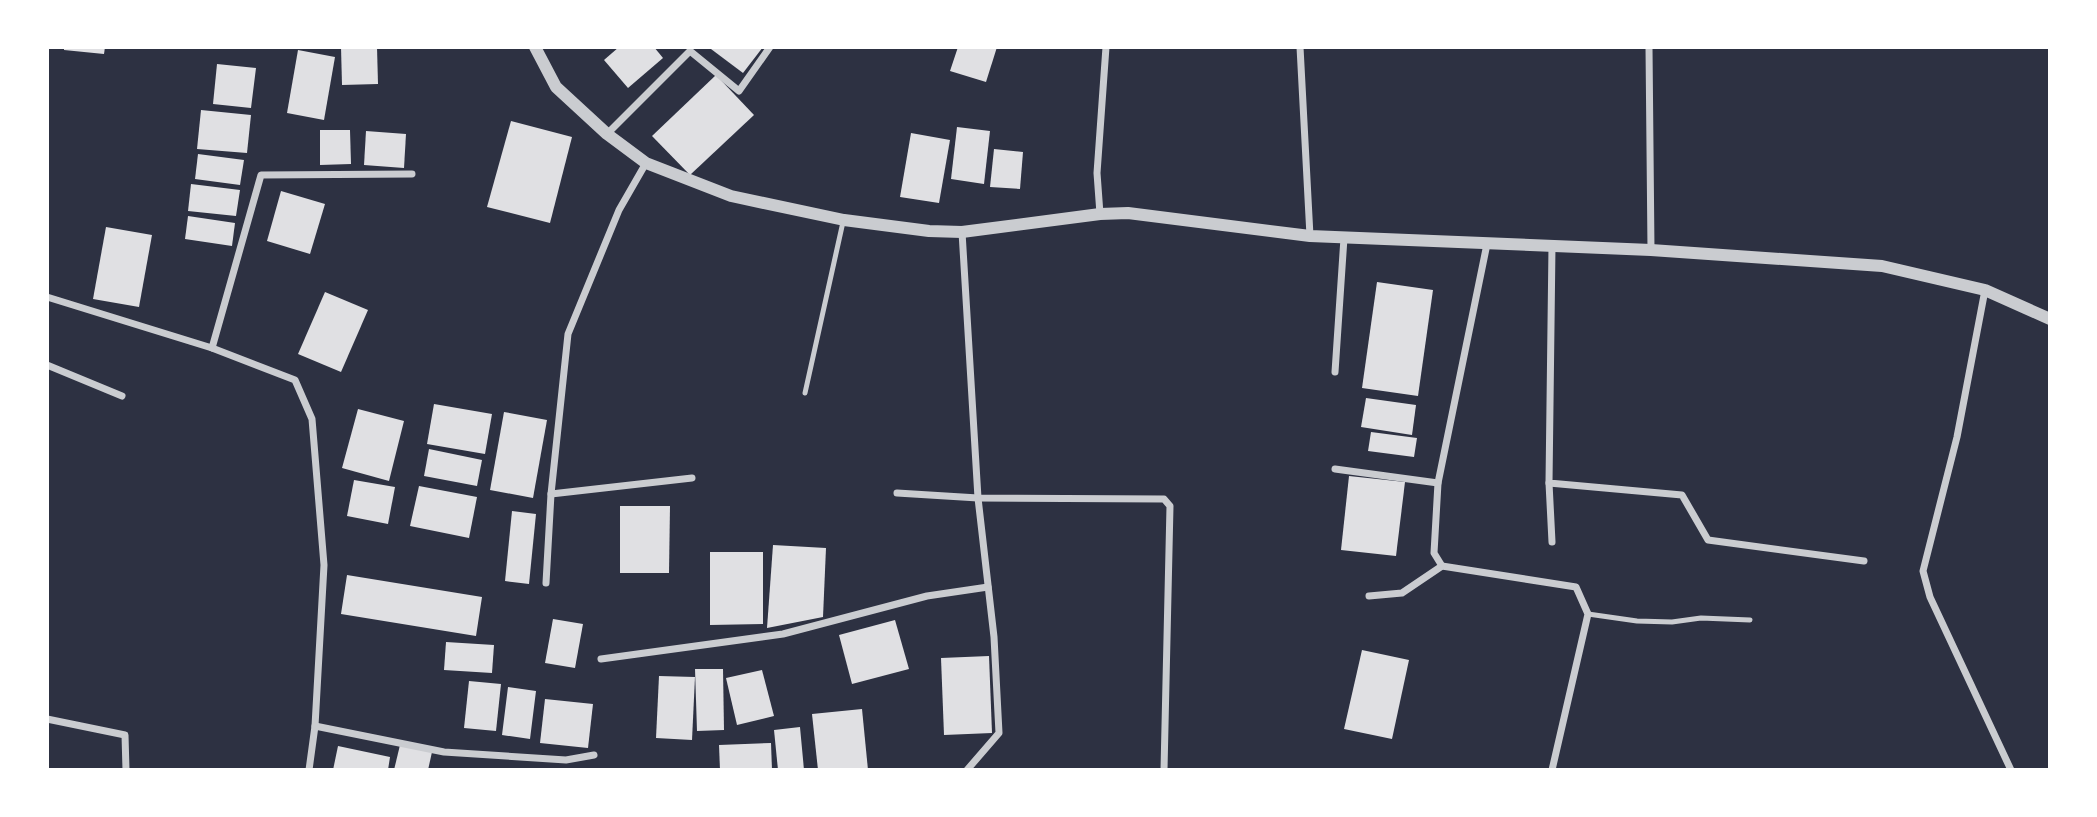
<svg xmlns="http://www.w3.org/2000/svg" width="2097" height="817" viewBox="0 0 2097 817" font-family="'Archivo Narrow',sans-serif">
<rect width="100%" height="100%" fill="#2d3142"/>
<g fill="#e0e0e3">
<polygon points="64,47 105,47 104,54 64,50"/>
<polygon points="341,47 377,47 378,84 342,85"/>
<polygon points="619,47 654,47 663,58 628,88 604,60"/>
<polygon points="712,47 763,47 743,73 711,49"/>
<polygon points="958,47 997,47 986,82 950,71"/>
<polygon points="298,50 335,57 324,120 287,113"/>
<polygon points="217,64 256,68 251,108 213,104"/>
<polygon points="716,75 754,115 690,175 652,136"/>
<polygon points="201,110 251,115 247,153 197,149"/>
<polygon points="511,121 572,137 550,223 487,207"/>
<polygon points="957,127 990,131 984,184 951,179"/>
<polygon points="320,130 350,130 351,164 320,165"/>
<polygon points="366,131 406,134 404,168 364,165"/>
<polygon points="911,133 950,140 939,203 900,197"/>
<polygon points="994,149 1023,152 1020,189 990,187"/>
<polygon points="198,154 244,160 240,185 195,179"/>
<polygon points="191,184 240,190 236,216 188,211"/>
<polygon points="281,191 325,204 310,254 267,241"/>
<polygon points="188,216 235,223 232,246 185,239"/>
<polygon points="106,227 152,235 139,307 93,299"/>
<polygon points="1377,282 1433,290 1418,396 1362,388"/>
<polygon points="325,292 368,310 341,372 298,354"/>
<polygon points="1366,398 1416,405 1412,435 1361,427"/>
<polygon points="434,404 492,414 485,454 427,444"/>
<polygon points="358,409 404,421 389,481 342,468"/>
<polygon points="504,412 547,420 533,498 490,490"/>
<polygon points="1371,432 1417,438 1414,457 1368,451"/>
<polygon points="429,449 482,460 477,486 424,476"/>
<polygon points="1349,476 1405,482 1396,556 1341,550"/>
<polygon points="354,480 395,487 388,524 347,516"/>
<polygon points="419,486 477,497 469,538 410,526"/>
<polygon points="620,506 670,506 669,573 620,573"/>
<polygon points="512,511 536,514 529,584 505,581"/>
<polygon points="773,545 826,548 823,617 767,628"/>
<polygon points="710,552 763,552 763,624 710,625"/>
<polygon points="347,575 482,597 476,636 341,614"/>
<polygon points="553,619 583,624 575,668 545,663"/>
<polygon points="895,620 909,669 852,684 839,635"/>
<polygon points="446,642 494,645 492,673 444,670"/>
<polygon points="1362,650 1409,660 1392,739 1344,729"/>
<polygon points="989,656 992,733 944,735 941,658"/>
<polygon points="695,669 723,669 724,730 697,731"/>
<polygon points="762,670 774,716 737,725 726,678"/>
<polygon points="659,676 695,677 692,740 656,738"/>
<polygon points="469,681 501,684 496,731 464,728"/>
<polygon points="508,687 536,691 530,739 502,735"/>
<polygon points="545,699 593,704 588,748 540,743"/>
<polygon points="862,709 868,770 818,770 812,714"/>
<polygon points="800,727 804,770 778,770 774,730"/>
<polygon points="771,743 772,770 720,770 719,745"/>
<polygon points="400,745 432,752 428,770 394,770"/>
<polygon points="338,746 390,757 388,770 333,770"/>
</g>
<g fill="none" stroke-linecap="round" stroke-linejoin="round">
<g stroke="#caccd0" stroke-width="5">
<polyline points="805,393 843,222"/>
<polyline points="1588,614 1637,621 1672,622 1701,618 1750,620"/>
</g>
<g stroke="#caccd0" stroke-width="7">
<polyline points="1300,47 1310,236"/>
<polyline points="1649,47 1651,250"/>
<polyline points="607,134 690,51 739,91 770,47"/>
<polyline points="1100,214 1097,173 1106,47"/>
<polyline points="962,232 978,498 994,637 999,733 967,770"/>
<polyline points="1487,244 1438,483 1434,553 1442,566 1576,587 1588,614 1552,770"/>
<polyline points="1552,246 1549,483 1682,495 1708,540 1864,561"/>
<polyline points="1985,290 1957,437 1923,571 1930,597 2011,770"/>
<polyline points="47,297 212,348 295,380 312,419 324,565 315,726 309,770"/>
<polyline points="212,348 261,175 412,174"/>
<polyline points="47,365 122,396"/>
<polyline points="1335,372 1344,238"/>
<polyline points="1335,469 1438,483"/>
<polyline points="1549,483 1552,542"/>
<polyline points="897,493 978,498 1164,499 1170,506 1164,770"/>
<polyline points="551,494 692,478"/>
<polyline points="546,583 551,494 568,334 619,210 646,163"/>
<polyline points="1369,596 1402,593 1442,566"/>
<polyline points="601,659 783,634 927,596 988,587"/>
<polyline points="47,719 125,735 126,770"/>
<polyline points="315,726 444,752 566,760 594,755"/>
</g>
<polyline stroke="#caccd0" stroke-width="12" points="535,47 556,87 607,134 646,163 731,196 844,220 929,231 962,232 1100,214 1128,213 1310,236 1651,250 1882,266 1985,290 2050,319"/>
</g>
<rect width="2097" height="817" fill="none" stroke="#ffffff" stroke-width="98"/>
</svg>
